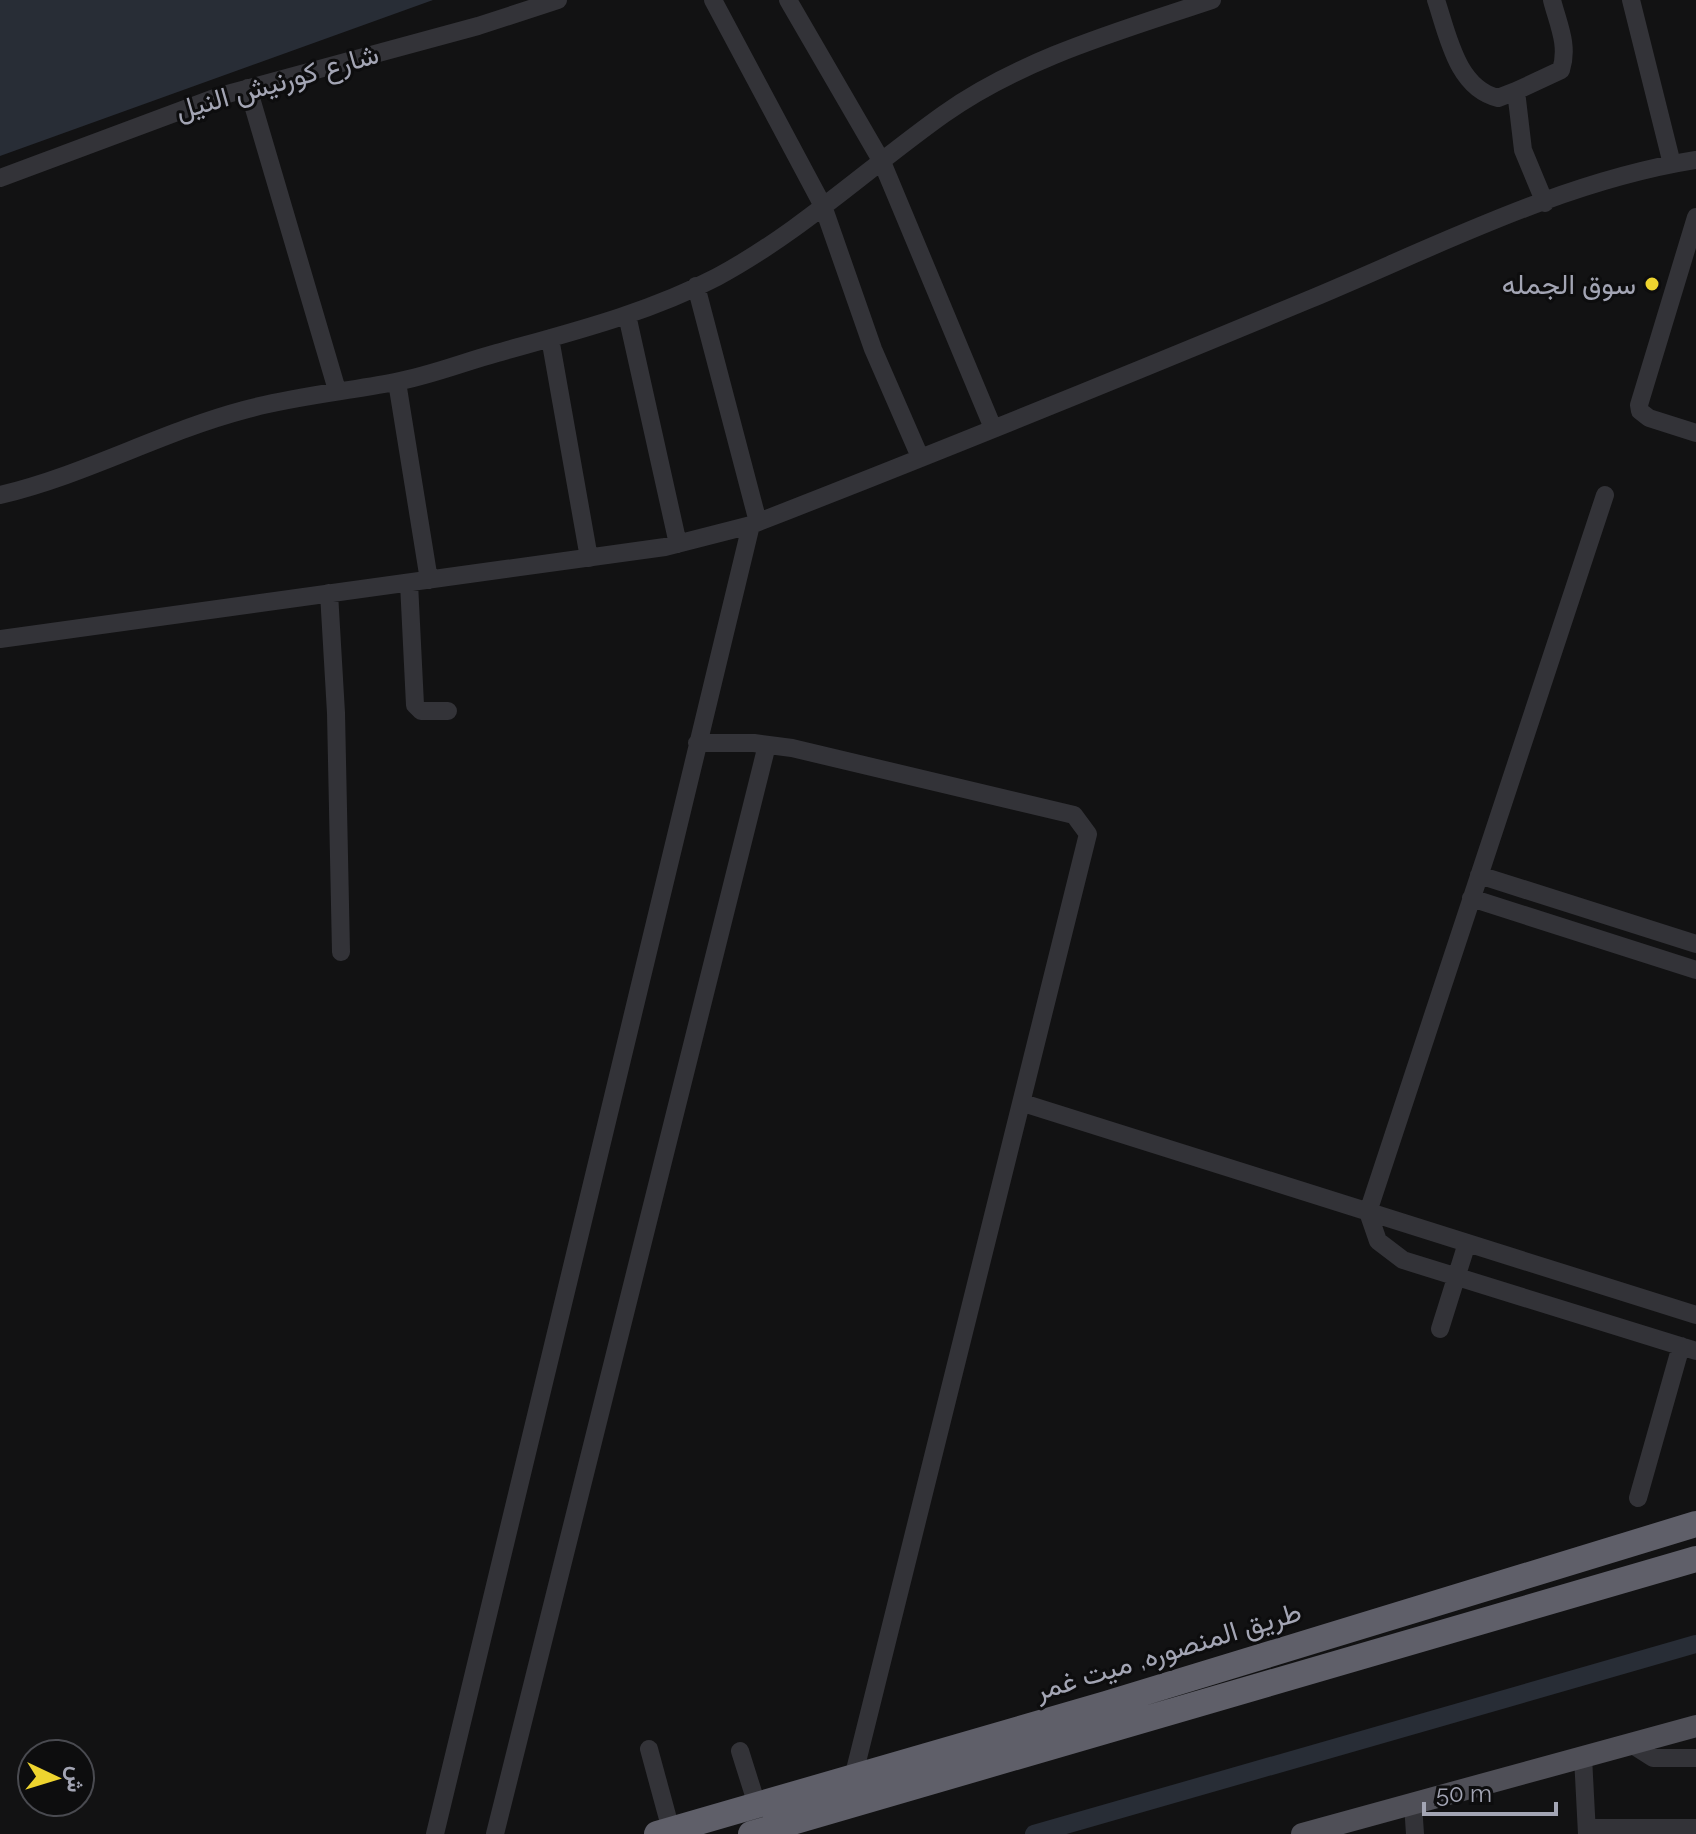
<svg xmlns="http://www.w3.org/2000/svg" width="1696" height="1834" viewBox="0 0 1696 1834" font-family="Raleway,Vazirmatn,sans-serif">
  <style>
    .water { fill: #282d36 }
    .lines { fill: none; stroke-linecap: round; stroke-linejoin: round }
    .canal { stroke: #282d36; stroke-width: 18 }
    .minor { stroke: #333338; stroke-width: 18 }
    .major { stroke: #4f4f57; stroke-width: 22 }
    .highway { stroke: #5f5f69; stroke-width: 26 }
    .poi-dot { fill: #eed42f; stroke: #0d0d0e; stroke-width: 3 }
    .labels { text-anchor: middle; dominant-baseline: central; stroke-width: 6; stroke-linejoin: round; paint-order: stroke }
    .street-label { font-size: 28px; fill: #a3a5b4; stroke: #0d0d0e }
    .poi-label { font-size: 28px; fill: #a3a5b4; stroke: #0d0d0e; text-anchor: end }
  </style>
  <rect width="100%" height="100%" fill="#121213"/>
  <path class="water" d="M0,0H433L0,156Z"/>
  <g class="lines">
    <path class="canal" d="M1034,1834L1696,1644"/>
    <path class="minor" d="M713,0L823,206L873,349L920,457
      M788,0L882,162L993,428
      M1436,0C1448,36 1457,88 1498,98L1516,91
      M1631,0L1672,164
      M248,88L337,390
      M0,178L220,96L478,26L558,0
      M1545,203L1523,150L1516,91L1561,70C1569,45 1558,24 1552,0
      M1696,217L1639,405L1640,411L1649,418L1696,433
      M696,286L758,522
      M627,315L678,544
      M550,338L589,558
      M397,382L429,580
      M0,495C85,475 161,432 244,410C294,396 344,392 395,382C429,376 464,362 497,353C572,332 648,313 717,277C799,233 868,168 944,114C1023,58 1120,31 1212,0
      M1605,495L1368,1212L1378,1241L1403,1260L1696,1351
      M409,583L415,705L421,711H448
      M329,593L336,713L341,952
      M0,639L665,547L751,525C938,452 1123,377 1308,300C1433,248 1562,181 1696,160
      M697,743H754L792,748L1074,815L1088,834L853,1778
      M1479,875L1696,944
      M1471,898L1696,970
      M1023,1103L1696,1315
      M1440,1329L1467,1243
      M1638,1498L1681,1346
      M1631,1744L1653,1758H1696
      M649,1749L671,1830
      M740,1751L757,1805
      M1583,1757L1587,1834
      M1413,1804L1415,1834
      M1587,1828H1696
      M435,1834L751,525
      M495,1834L767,745"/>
    <path class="major" d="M1302,1834L1696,1726"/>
    <path class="highway" d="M657,1834L1106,1704L1696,1524
      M751,1834L1696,1559"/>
  </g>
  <circle class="poi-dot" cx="1652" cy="284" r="8"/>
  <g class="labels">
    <g class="street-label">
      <text transform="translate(277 82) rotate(-16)">شارع كورنيش النيل</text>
      <text transform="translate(1168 1651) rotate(-17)">طريق المنصوره, ميت غمر</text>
    </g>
    <g class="poi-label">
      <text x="1636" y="284">سوق الجمله</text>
    </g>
  </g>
  <g transform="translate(56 1778) rotate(94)"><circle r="38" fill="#0d0d0e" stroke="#494a50" stroke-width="2"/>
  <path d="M0-6L14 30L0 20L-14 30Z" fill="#eed42f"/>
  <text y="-12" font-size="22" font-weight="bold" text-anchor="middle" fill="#a3a5b4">ش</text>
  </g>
  <path d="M1424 1802v12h132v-12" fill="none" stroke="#a3a5b4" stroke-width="4"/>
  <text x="1436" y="1802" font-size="24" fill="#a3a5b4" stroke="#0d0d0e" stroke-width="6" paint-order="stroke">50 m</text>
</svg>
